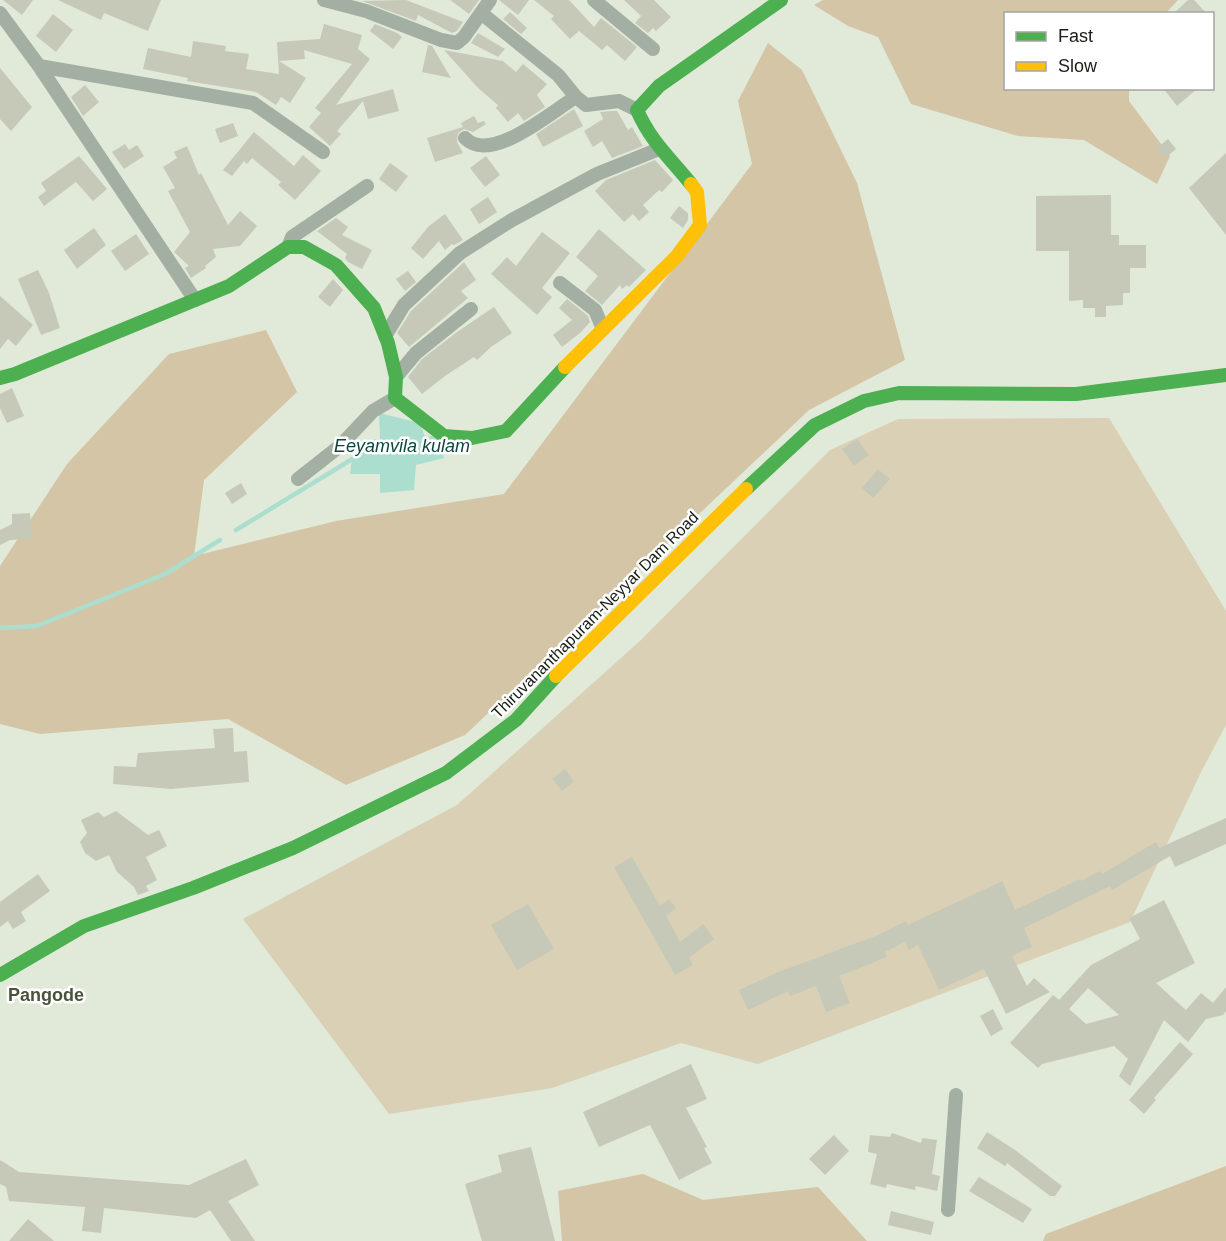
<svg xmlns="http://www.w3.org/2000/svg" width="1226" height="1241" viewBox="0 0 1226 1241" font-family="Helvetica,sans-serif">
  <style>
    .green { fill: #d9d0b5 }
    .forest { fill: #d3c5a5 }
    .water { fill: #acdecf }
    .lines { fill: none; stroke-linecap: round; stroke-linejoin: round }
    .stream { stroke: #acdecf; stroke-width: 4.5 }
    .building { fill: #c6c9b7; fill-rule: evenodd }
    .street { stroke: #a3afa3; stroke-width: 14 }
    .fast { stroke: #4caf50; stroke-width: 14 }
    .slow { stroke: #ffc107; stroke-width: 14 }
    .labels { text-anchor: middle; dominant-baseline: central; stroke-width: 5; stroke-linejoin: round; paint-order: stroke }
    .street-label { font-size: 16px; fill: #191e14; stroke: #fff }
    .water-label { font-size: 18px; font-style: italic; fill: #0a473e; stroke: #fff }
    .neighbourhood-label { font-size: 18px; font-weight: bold; fill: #48533a; stroke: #fff }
  </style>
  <rect width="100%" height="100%" fill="#e1e9d9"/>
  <path class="green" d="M1109,418L1226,611V725L1202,770L1130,922L758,1064L681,1043L552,1088L389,1114L243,919L457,805L641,640L830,450L898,419Z"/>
  <path class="forest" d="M823,0H1178L1166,13L1006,14V88L1129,89V101L1170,156L1157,184L1084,140L1018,136L911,104L878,37L848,26L814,5Z
    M768,43L802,70L857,183L905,360L809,410L465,735L346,785L228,719L40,734L0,724V566L67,464L169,354L266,330L297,392L204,480L194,556L336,521L504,494L752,164L738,101Z
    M1226,1166V1241H1043L1046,1234Z
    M643,1174L703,1200L818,1187L867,1241H562L558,1191Z"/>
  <path class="water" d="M379,413L420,423L425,437L438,435L444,458L416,465L414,490L380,493V474H350L354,441L380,439Z"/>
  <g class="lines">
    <path class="stream" d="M236,530L354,458
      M0,628L37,626L165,574L220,540"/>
  </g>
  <path class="building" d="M3,0H33L22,15Z
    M58,0H161L148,31L104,13L101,20Z
    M406,0L463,22L457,31L452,33L418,15L416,21L362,1Z
    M450,0H479L469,14Z
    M499,0H529L518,15Z
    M534,0H569L594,27L601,18L637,47L625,61L607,45L602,50L579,31L570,39L551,19L554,16Z
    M624,0H654L671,17L656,31L653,28L648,33L635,23L641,16Z
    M1188,0H1194L1207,14H1173Z
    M510,12L527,28L521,34L503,19Z
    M53,14L73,30L56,52L36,36Z
    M324,24L362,35L358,49L370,59L336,105L393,89L399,111L368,119L363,101L337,131L341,134L330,146L309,127L321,113L315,108L352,64L304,50L305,59L279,61L306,78L290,103L281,97L276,105L256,92L187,81L188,78L143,69L148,48L191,57L193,41L226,46L225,51L249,54L246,69L279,74L277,42L320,39Z
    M375,24L397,33L402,37L393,49L370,31Z
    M478,33L505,49L498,57L471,43Z
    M428,45L432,46L451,78L422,72Z
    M444,50L503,61L516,72L523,64L547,84L537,95L545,107L524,121L518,113L508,122L496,108L498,105L479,89Z
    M0,68L32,107L11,131L0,119Z
    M85,85L99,102L83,116L71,97Z
    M1163,88H1198L1177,106Z
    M574,109L583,126L543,147L536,134Z
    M613,111H617L628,130L632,127L643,146L612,158L602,141L593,147L584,131L603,119L600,112Z
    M474,116L478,123L484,121L486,124L473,132L464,129L458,133L457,142L463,153L435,162L427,138L463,127L461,123Z
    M233,123L238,136L220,143L215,129Z
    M254,132L294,166L303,155L321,171L295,200L278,185L281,182L252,158L247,164L244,161L232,176L223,170Z
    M1168,139L1176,149L1165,158L1157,148Z
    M125,144L129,150L137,145L144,156L124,169L112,152Z
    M187,146L199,175L201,173L228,225L240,211L257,226L240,246L213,249L216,257L205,266L206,268L191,278L185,268L189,266L174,252L190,232L168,191L175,188L163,167L177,158L174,152Z
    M1226,153V235L1189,188Z
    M79,156L107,189L93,201L76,182L44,206L38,197L46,191L41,183Z
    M486,156L500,175L485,187L470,168Z
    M655,160L673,180L662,192L659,190L643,205L649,212L639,221L633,214L624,222L595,191L606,180Z
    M390,163L408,176L396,192L379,179Z
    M1111,195V235H1119V245H1146V268H1130V293H1123V305L1106,306V317H1095V308H1083V300L1069,301V251H1036V196Z
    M488,197L497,212L479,224L470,209Z
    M679,206L688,213V220L683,228L670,218Z
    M445,214L463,240L454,245L452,244L445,250L439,241L423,259L411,248L429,226Z
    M336,218L348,227L342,235L372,250L362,269L348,262L345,258L347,254L317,231Z
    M94,228L106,245L77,269L64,250Z
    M599,229L646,270L629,287L627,285L622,289L620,285L602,305L585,291L598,276L576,257Z
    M542,232L570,253L542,288L552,297L537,315L491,274L507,257L516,266Z
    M136,234L149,254L125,271L111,251Z
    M464,262L476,280L461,291L468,298L409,347L397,333L411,311Z
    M38,270L49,293L60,328L41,335L18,279Z
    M408,271L416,282L405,291L396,279Z
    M333,279L343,290L330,307L318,297Z
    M0,296L33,325L16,346L8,339L0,349Z
    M567,299L588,316L590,322L580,333L562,347L553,335L572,320L559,308Z
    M494,307L512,333L491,347L477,360L474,357L445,376L422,394L408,377L422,359L457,332Z
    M12,388L24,416L7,423L0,408V394Z
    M857,439L869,455L854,466L842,449Z
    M878,469L890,479L873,498L862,488Z
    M241,483L247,494L232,504L225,493Z
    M30,513L32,539L10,540L0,545V530L12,524V514Z
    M233,728L234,752L247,751L249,782L171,789L113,784L114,766L136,767L138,753L215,748L213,729Z
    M565,769L574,781L562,791L552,779Z
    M116,811L148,835L159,830L167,846L146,857L157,880L146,886L149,891L138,895L134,887L117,872L109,855L96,861L85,853L80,842L87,833L81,820L98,812L104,817Z
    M1226,818V844L1175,867L1170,856L1112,890L1110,886L1024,928L1032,947L1012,956L1027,986L1034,978L1050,992L1006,1014L984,969L939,990L918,945L909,950L905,942L885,952L887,957L839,976L850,1003L826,1012L816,986L790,996L788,991L748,1010L739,990L776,973L878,935L906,921L908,925L1002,881L1015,910L1080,879L1081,881L1100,871L1102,874L1156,842L1159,848Z
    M632,857L660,906L669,899L676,908L666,916L680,942L703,924L714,939L689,958L693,965L675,975L614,867Z
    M38,874L50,891L21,912L26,921L13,929L8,921L0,927V902Z
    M1164,900L1195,963L1156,983L1186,1010L1201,993L1213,1003L1226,987V1011L1223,1015L1206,1019L1188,1042L1164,1020L1130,1086L1119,1076L1128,1059L1114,1046L1042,1064L1038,1068L1010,1043L1053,995L1059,1000L1091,965L1140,939L1129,918ZM1088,988L1119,1015L1086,1024L1069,1009Z
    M528,904L554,949L517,970L491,925Z
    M993,1009L1003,1029L991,1036L980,1016Z
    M1180,1042L1193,1054L1154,1098L1156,1100L1144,1114L1129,1100Z
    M691,1064L707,1099L686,1108L707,1147L704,1148L712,1163L679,1180L650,1125L599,1147L583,1112Z
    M987,1132L1015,1150L1062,1186L1055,1196H1050L1007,1163L1005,1166L977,1148Z
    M892,1133L921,1143L922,1138L937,1140L932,1174L940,1176L937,1191L916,1186L915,1190L887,1184L886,1188L870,1184L877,1154L868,1152L870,1135L890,1137Z
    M834,1135L849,1151L825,1175L809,1159Z
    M531,1147L555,1241H482L465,1184L502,1172L498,1155Z
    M246,1159L259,1185L228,1201L255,1241H231L210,1210L196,1218L104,1208L101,1233L82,1231L85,1207L9,1201L6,1187L0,1184V1160L19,1172L189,1185Z
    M979,1177L1032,1209L1023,1223L969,1191Z
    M891,1211L934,1222L931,1235L888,1225Z
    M28,1219L54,1241H9Z"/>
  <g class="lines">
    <path class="street" d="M324,0L366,11L441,40L457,43L464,37L490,0
      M594,0L653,49
      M0,13L39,66L195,300
      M481,13L558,75L576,97L586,105L619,101L637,110
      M39,66L253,103L323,152
      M465,138C491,165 552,111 576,97
      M288,247L292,237L367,186
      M560,283L595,310L603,329
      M385,336L404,305L460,253L512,220L597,174L659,149
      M396,377L416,353L471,309
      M298,479L340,446L373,411L395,398
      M948,1210L956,1095"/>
    <path class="fast" d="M691,184C670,158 651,142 637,110L659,86L781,0
      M0,378L15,374L229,286L288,247H304L336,265L374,308L388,343L396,377L395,398L444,436L472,438L506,431L565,367
      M746,489L815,425L864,401L899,393L1076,394L1226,375
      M0,975L84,926L193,888L293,848L446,773L516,720L556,676"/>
    <path class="slow" d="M565,367L677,256L700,225L697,192L691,184
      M556,676L746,489"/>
  </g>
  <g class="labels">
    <g class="street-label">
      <text transform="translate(595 615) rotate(-45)">Thiruvananthapuram-Neyyar Dam Road</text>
    </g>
    <g class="water-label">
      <text x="402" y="446">Eeyamvila kulam</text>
    </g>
    <g class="neighbourhood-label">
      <text x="46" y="995">Pangode</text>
    </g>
  </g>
  <rect x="1004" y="12" width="210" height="78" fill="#ffffff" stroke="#a3a5a1" stroke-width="1.5"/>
  <rect x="1016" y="32" width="30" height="9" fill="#4caf50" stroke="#a3a5a1" stroke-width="1.5"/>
  <text x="1058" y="42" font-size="18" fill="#191e14">Fast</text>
  <rect x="1016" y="62" width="30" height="9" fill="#ffc107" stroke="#a3a5a1" stroke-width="1.5"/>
  <text x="1058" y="72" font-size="18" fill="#191e14">Slow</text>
</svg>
